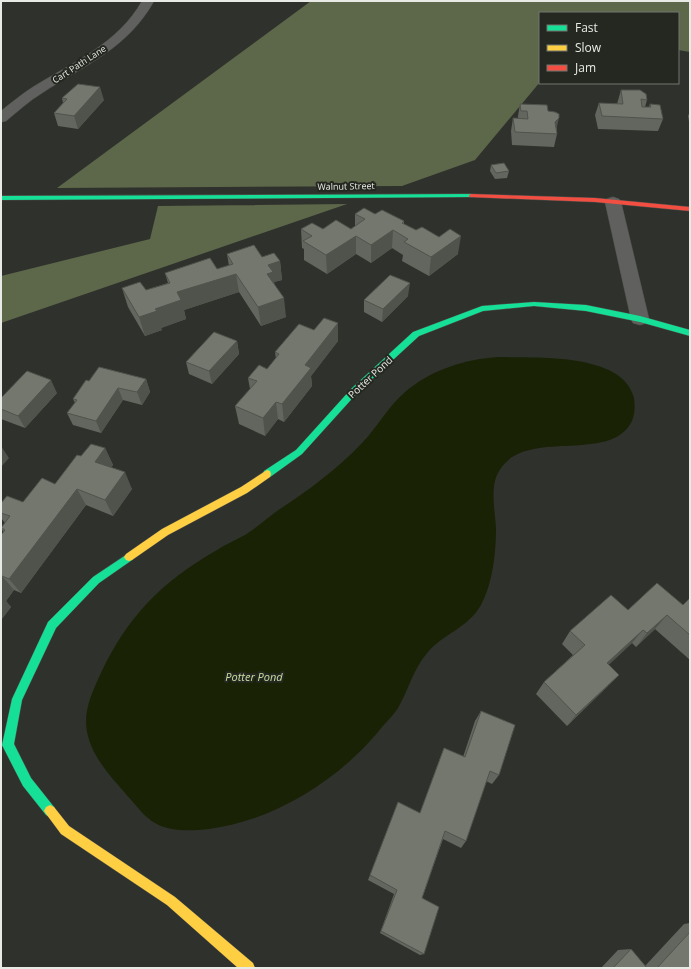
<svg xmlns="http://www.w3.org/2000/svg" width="691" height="969" viewBox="0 0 691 969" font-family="'Open Sans',sans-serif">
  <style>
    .forest { fill: #5d6749 }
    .water { fill: #192205 }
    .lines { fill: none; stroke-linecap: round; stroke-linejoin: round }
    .street-casing { stroke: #4d4f4b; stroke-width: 1 }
    .fast-casing { stroke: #4d4f4b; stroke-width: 1 }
    .slow-casing { stroke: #4d4f4b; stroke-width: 1 }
    .jam-casing { stroke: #4d4f4b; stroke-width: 1 }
    .street { fill: #60615f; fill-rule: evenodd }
    .fast { fill: #16e098; fill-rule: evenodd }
    .slow { fill: #ffcf43; fill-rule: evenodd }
    .jam { fill: #f24e42; fill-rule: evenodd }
    .wall { fill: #63665e }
    .shaded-wall { fill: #50534c }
    .building { fill: #73776d; stroke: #50534c }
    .labels { text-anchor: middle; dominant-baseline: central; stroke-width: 4; stroke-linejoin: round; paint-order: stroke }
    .far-street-label { font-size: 9px; fill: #e8eae5; stroke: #252821 }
    .street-label { font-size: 10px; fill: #e8eae5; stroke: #252821 }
    .water-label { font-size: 11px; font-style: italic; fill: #c9dea1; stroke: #252821 }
  </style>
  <rect width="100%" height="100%" fill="#2f312c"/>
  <path class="forest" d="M311,1H690V52L678,50V13H540V82L475,160L402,186L57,188Z
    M347,204L1,323V276L150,239L158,206Z"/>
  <path class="water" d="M499,357C535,358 623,352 634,398C635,406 635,414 632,421C610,466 522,425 498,473C490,488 495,511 496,528C496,552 493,583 481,605C468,628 443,634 428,652C413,669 409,689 398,708C393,716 384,724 378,732C337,781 273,821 209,829C192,831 170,832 155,823C146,818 139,809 132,801C116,782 94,761 88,736C82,714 91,695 100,675C127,617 161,582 217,550C226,544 236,540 245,535C256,528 266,519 277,511C292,501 307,491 322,479C336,468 351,455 363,442C378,426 388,407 404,393C430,370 465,359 499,357Z"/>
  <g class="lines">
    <defs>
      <path id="street" d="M142,1H154C128,48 85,65 42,93C29,101 18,111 6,121L1,122V111C11,103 22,94 33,87C73,62 118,44 142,1Z
        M613,197L619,199L621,202L649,319L647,323L640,325L633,323L631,319L605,202L607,199Z"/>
      <path id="fast" d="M471,194L473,195V197L1,200V196Z
        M534,302L586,305L640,316L690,330V336L640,322L586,311L534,306L483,311L419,336L358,392L302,454L270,477H264L263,474L264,471L296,450L352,388L413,332L482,306Z
        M129,553L132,554L134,557L132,560L99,583L56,628L22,700L14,744L31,778L54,807L56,811L54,815L50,817L46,815L23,786L2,745L12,699L48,622L93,577Z"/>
      <path id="slow" d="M267,470L270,471L271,474L270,477L247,493L168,535L132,560L129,561L126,560L124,557L126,554L162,529L241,487Z
        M50,805L54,807L69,826L175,897L253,963L255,968H238L167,905L61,834L44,811L46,807Z"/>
      <path id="jam" d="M471,194L595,198L690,207V211L595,202L469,197V195Z"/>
    </defs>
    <use href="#street" class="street-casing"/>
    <use href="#fast" class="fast-casing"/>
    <use href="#slow" class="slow-casing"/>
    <use href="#jam" class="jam-casing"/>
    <use href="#street" class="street"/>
    <use href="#fast" class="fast"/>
    <use href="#slow" class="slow"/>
    <use href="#jam" class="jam"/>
  </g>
  <path class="wall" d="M621,90L647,100L645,107H649L650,104L663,119L658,131L598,129L595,115L599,103L617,104Z
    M62,98L104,100L78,129L58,126L54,113L63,103Z
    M520,104L548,111L557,129V134L554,147L512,145L511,131L513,118H518V116Z
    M690,111V127L688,116Z
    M491,165L509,171L507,178L495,179L490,171Z
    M355,214H375L404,221V224L458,254L429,276L402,261L403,255L392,248L371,263L356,254L327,274L304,260V249L302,248L301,229H351L355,226Z
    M227,254L262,257L280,261L282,280L274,282L286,317L261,326L239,292L184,310L186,319L161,328L162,330L145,336L128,307L122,288L146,290L168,283L165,273L217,269L229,266Z
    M408,296L382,322L364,312V300Z
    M338,323V341L311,376L312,386L284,422L278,419L265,436L239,424L235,406L250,389L248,378L267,369L276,359L275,352L314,330Z
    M237,341L239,354L212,384L189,374L186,362Z
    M146,379L150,392L142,405L123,400L101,433L73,425L67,413L75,403L73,399L89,381Z
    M57,393L25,428L1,419V398Z
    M105,448L113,465L111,467L132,489L113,516L86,505L21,593L14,590L6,601L11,607L1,620V535L4,532L1,529L5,523L1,518V503L23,502L55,484L81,456Z
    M690,598V660L655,629L636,647L632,643L608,665V686L567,726L536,694L544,682L573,655L562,644L570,631L628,610L683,605Z
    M481,711L499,775L492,784L486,781L466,841L461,848L443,839L422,898L424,954L420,955L380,933L394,894L368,880L370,875L420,813L444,748L463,757L475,721Z
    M690,923V968H601L618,950L631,949L645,966L684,924Z"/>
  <path class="shaded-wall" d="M100,87L104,100L78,129L74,116Z
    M559,118L556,131L552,134L555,122Z
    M393,230L392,248L371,263V245Z
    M356,236V254L327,274L326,255Z
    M461,236L458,254L429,276L431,257Z
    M280,261L282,280L274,282L275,290L267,274L268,265Z
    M236,274L239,292L184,310L186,319L161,328L162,330L145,336L139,317L155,309L177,292Z
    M410,283L408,296L382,322L383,309Z
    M284,298L286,317L261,326L258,307Z
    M338,323V341L311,376L312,386L284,422L282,404L305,365Z
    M237,341L239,354L212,384L209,371Z
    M146,379L150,392L142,405L137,392Z
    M51,380L57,393L25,428L18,416Z
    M118,388L123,400L101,433L96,421Z
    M276,402L278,419L265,436L263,418Z
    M1,446L9,458L1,467Z
    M105,448L113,465L103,478L95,462Z
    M125,472L132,489L113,516L105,500Z
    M77,489L86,505L21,593L9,579Z
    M2,576L14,590L6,601L11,607L1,620V577Z
    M667,615L655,629L636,647L647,633Z
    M643,630L632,643L597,676L607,663Z
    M619,675L608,686L567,726L576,715Z"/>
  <path class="building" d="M78,84L100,87L74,116L54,113L67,99L62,98Z
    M621,90H640L646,94L647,100L641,99L642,107H651L650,104L660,105L663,119L602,116L599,103L623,104Z
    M520,104L547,105L548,111L555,112L559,114V118L555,122L557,134L515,132L513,118L528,119L527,111H521Z
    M504,163L509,171L496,173L491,165Z
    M364,208L375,214L382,210L404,221L402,223L416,230L422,227L439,237L450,229L461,236L431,257L404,242L408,239L393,230L371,245L356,236L326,255L303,241L312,236L301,229L312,223L323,229L336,220L351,229L365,219L355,214Z
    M254,245L262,257L274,253L280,261L268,265L273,272L267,274L284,298L258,307L236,274L177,292L181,300L155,309L157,311L139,317L122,288L140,282L146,290L170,283L165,273L210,258L217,269L233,264L227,254Z
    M390,275L410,283L383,309L364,300Z
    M324,318L338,323L305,365L311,368L282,404L276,402L263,418L235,406L257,381L248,378L259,365L267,369L279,354L275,352L299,324L314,330Z
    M214,332L237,341L209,371L186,362Z
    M99,367L146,379L137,392L118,388L96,421L67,413L77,400L73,399L86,380L89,381Z
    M27,371L51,380L18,416L1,409V398Z
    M91,444L105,448L95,462L125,472L105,500L77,489L9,579L2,576L1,577V535L5,530L1,528L10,516L1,513V503L7,496L23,502L42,478L55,484L77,455L81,456Z
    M657,583L683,605L690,598V635L667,615L647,633L643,630L607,663L619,675L576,715L544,682L585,645L570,631L611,595L628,610Z
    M481,711L515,725L499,775L490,771L466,841L445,831L422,898L439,907L424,954L381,931L397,890L370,875L398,802L420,813L444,748L465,757Z
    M690,932V968H657Z
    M631,949L647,968H613Z"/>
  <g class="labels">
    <g class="far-street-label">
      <text transform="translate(79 64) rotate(-33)">Cart Path Lane</text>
      <text transform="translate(346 186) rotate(-1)">Walnut Street</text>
    </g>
    <g class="street-label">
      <text transform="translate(370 377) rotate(-43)">Potter Pond</text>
    </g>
    <g class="water-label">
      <text x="254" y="676">Potter Pond</text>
    </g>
  </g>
  <rect width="691" height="969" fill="none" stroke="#e8eae5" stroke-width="4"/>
  <rect x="539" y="12" width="140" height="72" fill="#252821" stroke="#73766f"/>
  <rect x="547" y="25" width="20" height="6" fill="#16e098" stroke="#73766f"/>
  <text x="575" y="32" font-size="12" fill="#e8eae5">Fast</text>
  <rect x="547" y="45" width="20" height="6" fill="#ffcf43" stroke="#73766f"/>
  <text x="575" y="52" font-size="12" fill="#e8eae5">Slow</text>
  <rect x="547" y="65" width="20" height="6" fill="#f24e42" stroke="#73766f"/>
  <text x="575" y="72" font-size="12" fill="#e8eae5">Jam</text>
</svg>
